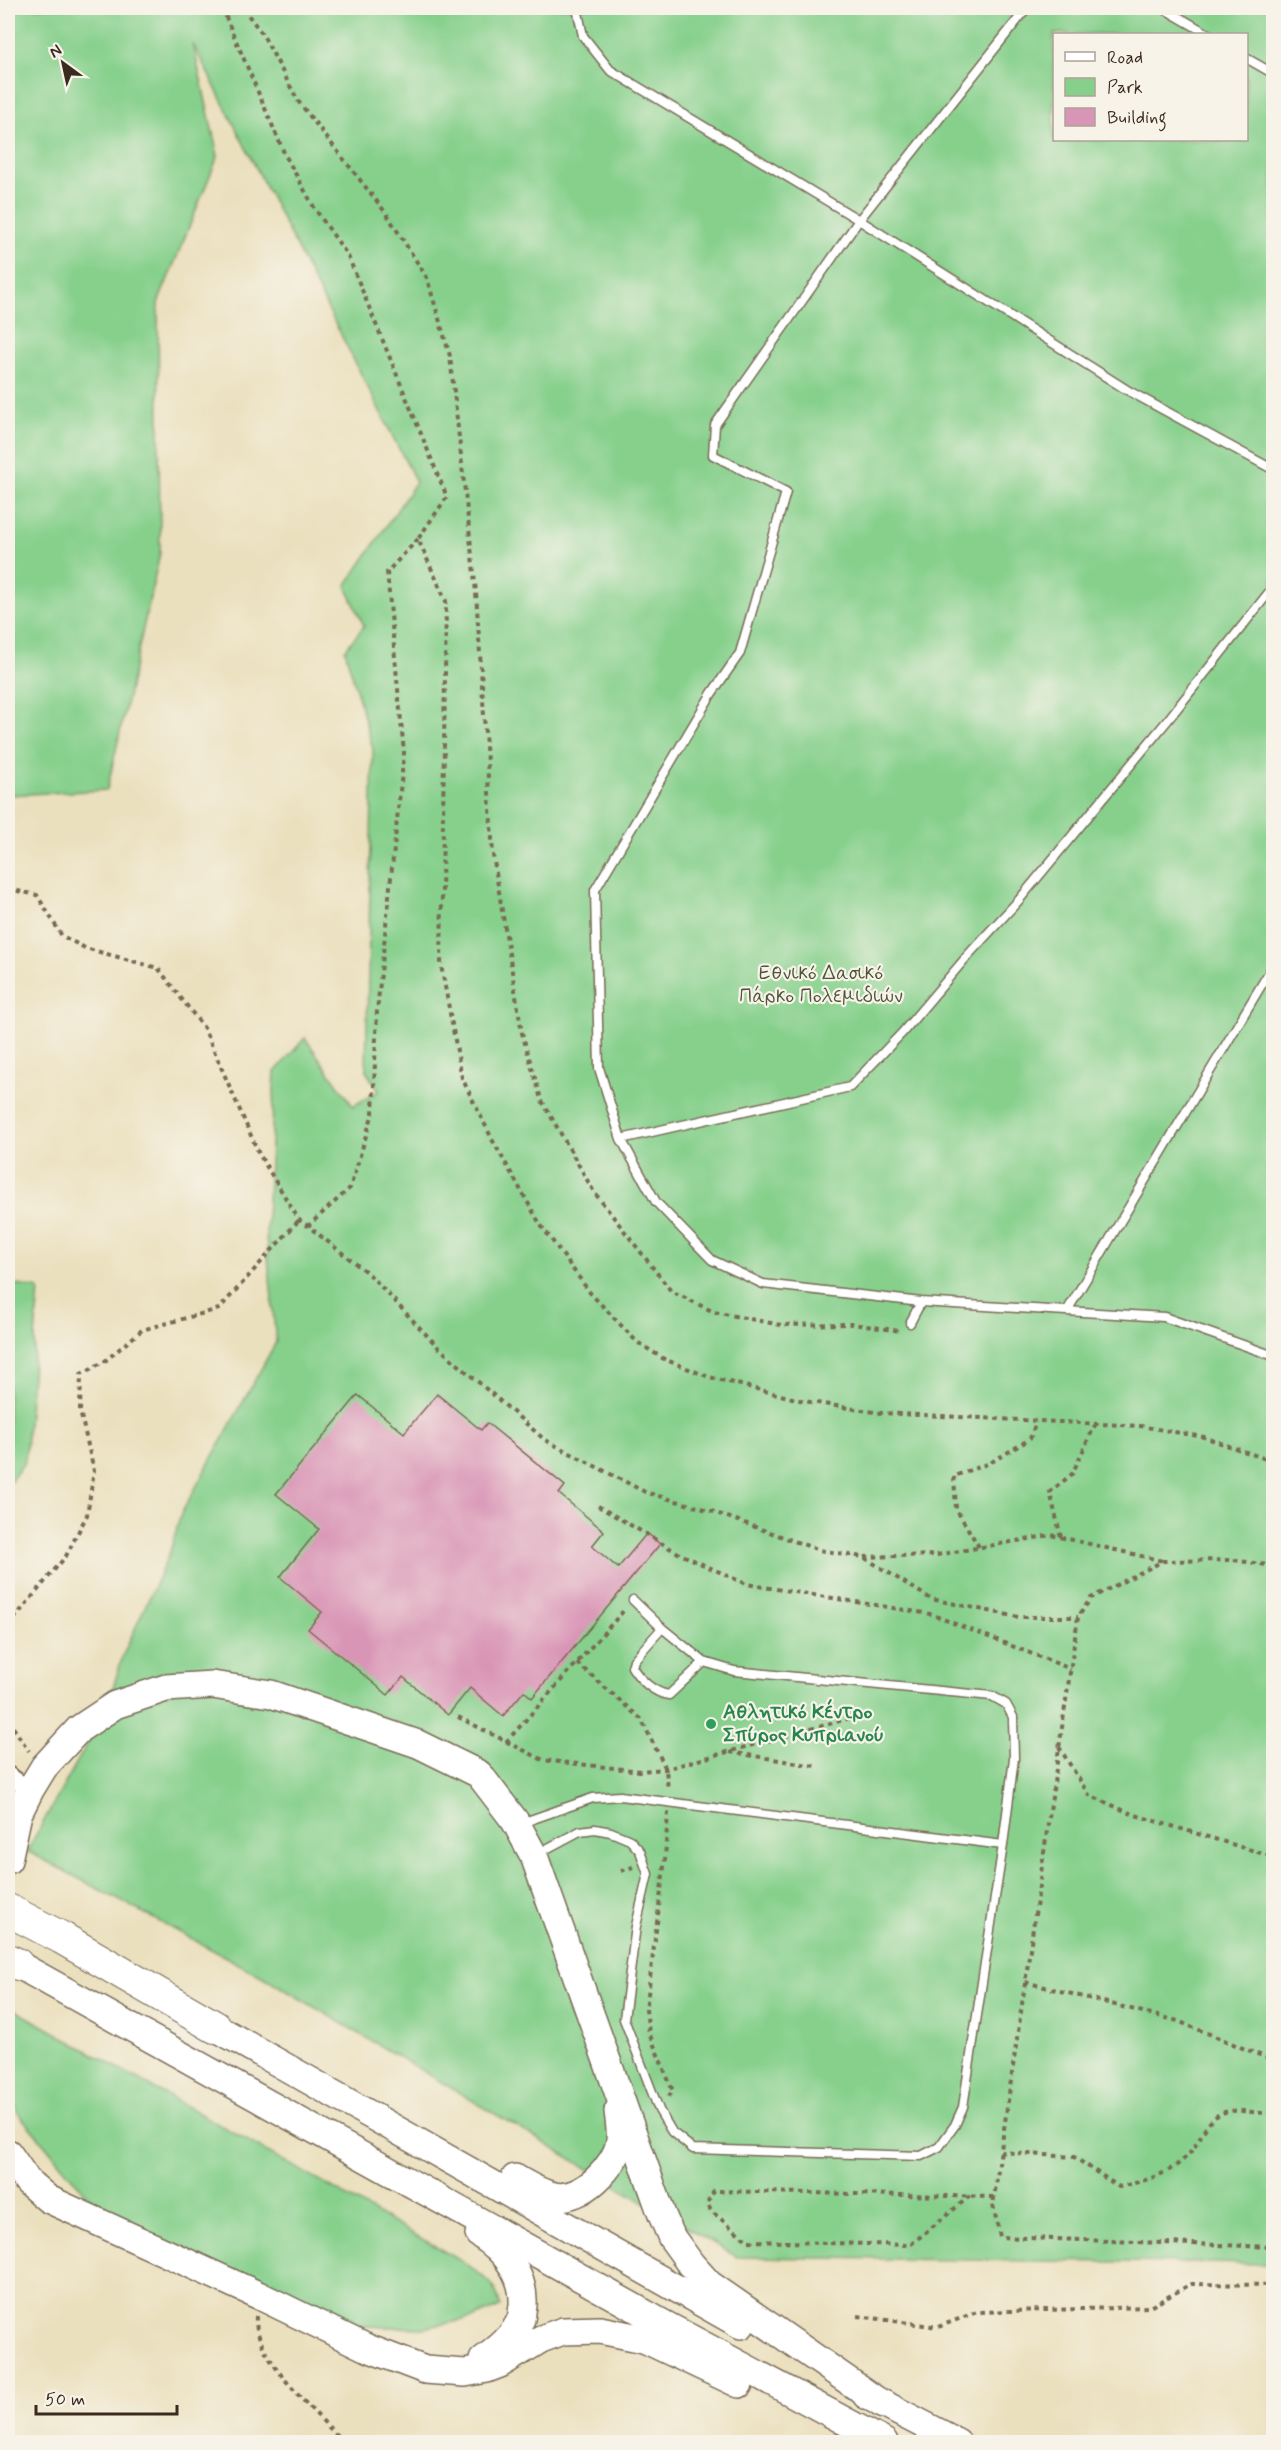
<svg xmlns="http://www.w3.org/2000/svg" width="1281" height="2450" viewBox="0 0 1281 2450" font-family="Mynerve,sans-serif">
  <style>
    .green { fill: #86d08c; stroke: #607d55; stroke-width: 1.5; fill-rule: evenodd }
    .building { fill: #d995b6 }
    .lines { fill: none; stroke-linecap: round; stroke-linejoin: round }
    .lane-casing { stroke: #796a56; stroke-width: 11 }
    .street-casing { stroke: #796a56; stroke-width: 20 }
    .primary-casing { stroke: #796a56; stroke-width: 30 }
    .highway-casing { stroke: #796a56; stroke-width: 34 }
    .path { stroke: #796a56; stroke-width: 4; stroke-dasharray: 4.5 4.5; stroke-linecap: butt }
    .lane { stroke: #fff; stroke-width: 8 }
    .street { stroke: #fff; stroke-width: 16 }
    .primary { stroke: #fff; stroke-width: 27 }
    .highway { stroke: #fff; stroke-width: 32 }
    .leisure-dot { fill: #2e9e5b; stroke: #f7f3e8; stroke-width: 2 }
    .labels { text-anchor: middle; dominant-baseline: central; stroke-width: 4.5; stroke-linejoin: round; paint-order: stroke }
    .park-label { font-size: 20px; fill: #4e543a; stroke: #f7f3e8 }
    .leisure-label { font-size: 20px; font-weight: bold; fill: #27864d; stroke: #f7f3e8; text-anchor: start }
  </style>
  <rect width="100%" height="100%" fill="#f7f3e8"/>
  <filter id="ink" filterUnits="userSpaceOnUse"><feTurbulence type="fractalNoise" baseFrequency=".0167" numOctaves="2"/><feDisplacementMap in="SourceGraphic" scale="12" xChannelSelector="R" yChannelSelector="G"/><feConvolveMatrix kernelMatrix="1 2 1 2 8 2 1 2 1" color-interpolation-filters="sRGB"/></filter>
  <filter id="wash" filterUnits="userSpaceOnUse"><feTurbulence type="fractalNoise" baseFrequency=".008" numOctaves="4" result="noise"/><feDisplacementMap in="SourceGraphic" scale="24" xChannelSelector="R" yChannelSelector="G"/><feGaussianBlur stdDeviation="1.35" result="paint"/><feColorMatrix in="noise" values="0 0 0 0 0 0 0 0 0 0 0 0 0 0 0 0 0 1.4 0 .05"/><feComposite in="paint" operator="in"/></filter>
  <g filter="url(#wash)">
    <rect width="100%" height="100%" fill="#ebe0be"/>
    <path class="green" d="M8,8H1273V2264L737,2257L267,1979L27,1851L91,1737L112,1691L123,1655L170,1552L181,1514L276,1342L266,1236L275,1072L305,1038L353,1106L379,1091L366,1071L373,749L345,650L364,626L346,586L416,482L193,44L218,156L158,303L160,553L107,790L8,795ZM1054,34H1246V140H1054Z
      M8,1283L39,1289L25,1461L8,1485Z
      M8,2006L467,2264C483,2277 498,2285 500,2307L474,2318L423,2328L334,2325L121,2221L87,2195L18,2113L8,2092Z"/>
    <g id="blocks">
      <path class="building" d="M437,1394L481,1430L487,1423L565,1486L559,1494L604,1531L592,1546L618,1568L647,1533L660,1544L532,1698L524,1691L503,1716L470,1688L448,1715L403,1677L388,1695L308,1629L322,1612L280,1577L319,1529L276,1494L358,1395L404,1433Z"/>
    </g>
  </g>
  <g filter="url(#ink)">
    <use href="#blocks" fill-opacity="0" stroke="#796a56" stroke-width="1.5"/>
    <g class="lines">
      <defs>
        <path id="lane" d="M577,8L583,36L610,70L859,220L1127,390L1274,470
          M1163,8L1208,34
          M1246,58L1274,74
          M621,1139L599,1068L595,890L712,693L740,653L786,492L713,455L715,425L859,220L1027,8
          M921,1302L763,1284L712,1260L656,1202L621,1139L850,1087L902,1033L969,954L1019,900L1167,721L1274,586
          M1067,1311L1274,964
          M910,1323L921,1302L1164,1317L1274,1356
          M662,1628L634,1660L632,1667C640,1680 654,1693 669,1695L704,1662
          M519,1821L530,1820L593,1798L620,1796L1003,1845
          M537,1854L580,1831L595,1829L611,1832L630,1840L640,1851L648,1874L636,1926L624,2019L659,2110L672,2132L693,2149L921,2156L939,2147L955,2125L963,2107L1003,1845L1014,1758L1013,1717L1006,1704L992,1696L734,1671L704,1662L662,1628L633,1600"/>
        <path id="street" d="M8,1775L30,1790"/>
        <path id="primary" d="M8,1860L18,1814L30,1790L44,1767L79,1729L115,1705L166,1688L212,1685L271,1694L418,1744L479,1774L515,1821L534,1856L662,2215L672,2238L691,2264L709,2284L883,2405
          M17,1964L662,2323L884,2442
          M215,2027L741,2325
          M8,2153L28,2182L48,2199L258,2295L365,2347L425,2370L465,2373L487,2369L500,2364L541,2339L563,2331L600,2330L644,2339L739,2384
          M515,2178C527,2185 540,2193 554,2196C581,2202 617,2166 620,2140C621,2131 619,2120 618,2111
          M479,2234C505,2250 525,2275 523,2306C522,2310 522,2315 521,2319C513,2337 498,2349 483,2360
          M866,2395L957,2442"/>
        <path id="highway" d="M8,1910L62,1938L215,2027
          M8,1960L17,1964"/>
      </defs>
      <use href="#lane" class="lane-casing"/>
      <use href="#street" class="street-casing"/>
      <use href="#primary" class="primary-casing"/>
      <use href="#highway" class="highway-casing"/>
      <path class="path" d="M222,8L285,155L315,209L348,256L447,497L418,539L446,601L441,965L462,1078L493,1141L540,1224L591,1294L637,1342L664,1359L709,1377L804,1401L881,1413L1140,1426L1204,1437L1274,1462
        M243,8L263,35L298,101L386,213L427,278L450,356L476,592L493,855L522,1033L541,1099L594,1192L671,1291L714,1312L781,1325L852,1324L901,1331
        M418,539L387,572L404,753L377,1011L373,1113L350,1188L308,1226L370,1275L438,1347L545,1440L645,1492L711,1511L819,1550L863,1557L937,1555L1051,1535L1163,1561
        M8,889L37,895L62,936L85,948L158,968L204,1028L259,1154L299,1220L308,1226
        M598,1506L680,1554L746,1584L930,1614L1071,1669
        M1061,1537L1050,1492L1072,1474L1095,1425
        M979,1547L956,1509L954,1476L990,1463L1030,1439L1036,1422
        M865,1558L931,1599L1018,1617H1078
        M1274,1566L1233,1560L1163,1561L1091,1598L1078,1617L993,2205L1000,2237L1274,2247
        M8,1626L66,1556L87,1515L94,1471L80,1411L81,1374L105,1361L142,1330L219,1309L299,1220
        M577,1663L641,1719L666,1769L668,1790
        M458,1717L543,1760L640,1771L666,1769L854,1717
        M8,1720L29,1751
        M506,1742L626,1608
        M1059,1747L1089,1795L1132,1814L1274,1857
        M730,1752L815,1766
        M668,1812L665,1859L646,2010L649,2033L673,2091L668,2097
        M621,1871L633,1867
        M1025,1982L1178,2021L1274,2061
        M1000,2152L1074,2157L1119,2187C1147,2180 1174,2174 1193,2149C1200,2139 1206,2123 1218,2115C1235,2105 1256,2116 1274,2112
        M970,2196L910,2245L748,2241L711,2211L707,2203L714,2191L994,2197
        M256,2316C253,2358 316,2412 343,2442
        M858,2316L938,2327L977,2312L1150,2307L1191,2284L1274,2285"/>
      <use href="#lane" class="lane"/>
      <use href="#street" class="street"/>
      <use href="#primary" class="primary"/>
      <use href="#highway" class="highway"/>
    </g>
  </g>
  <circle class="leisure-dot" cx="711" cy="1724" r="6"/>
  <g class="labels">
    <g class="park-label">
      <text x="821" y="973">Εθνικό Δασικό<tspan x="821" dy="23">Πάρκο Πολεμιδιών</tspan></text>
    </g>
    <g class="leisure-label">
      <text x="723" y="1712">Αθλητικό Κέντρο<tspan x="723" dy="23">Σπύρος Κυπριανού</tspan></text>
    </g>
  </g>
  <rect width="1281" height="2450" fill="none" stroke="#f7f3e8" stroke-width="30"/>
  <rect x="1053" y="33" width="195" height="108" fill="#f7f3e8" stroke="#aca397" stroke-width="1.5"/>
  <rect x="1065" y="52" width="30" height="9" fill="#ffffff" stroke="#aca397" stroke-width="1.5"/>
  <text x="1107" y="63" font-size="18" fill="#3b2a1e">Road</text>
  <rect x="1065" y="78" width="30" height="18" fill="#86d08c" stroke="#aca397" stroke-width="1.5"/>
  <text x="1107" y="93" font-size="18" fill="#3b2a1e">Park</text>
  <rect x="1065" y="108" width="30" height="18" fill="#d995b6" stroke="#aca397" stroke-width="1.5"/>
  <text x="1107" y="123" font-size="18" fill="#3b2a1e">Building</text>
  <g transform="translate(63 63) rotate(327)" stroke="#f7f3e8" stroke-width="4.5" paint-order="stroke">
  <path d="M0-4.5L10 22L0 15L-10 22Z" fill="#3b2a1e"/>
  <text y="-9" font-size="16" font-weight="bold" text-anchor="middle" fill="#3b2a1e">N</text>
  </g>
  <path d="M36 2405v9h141v-9" fill="none" stroke="#3b2a1e" stroke-width="3"/>
  <text x="45" y="2405" font-size="18" fill="#3b2a1e" stroke="#f7f3e8" stroke-width="4.5" paint-order="stroke">50 m</text>
</svg>
